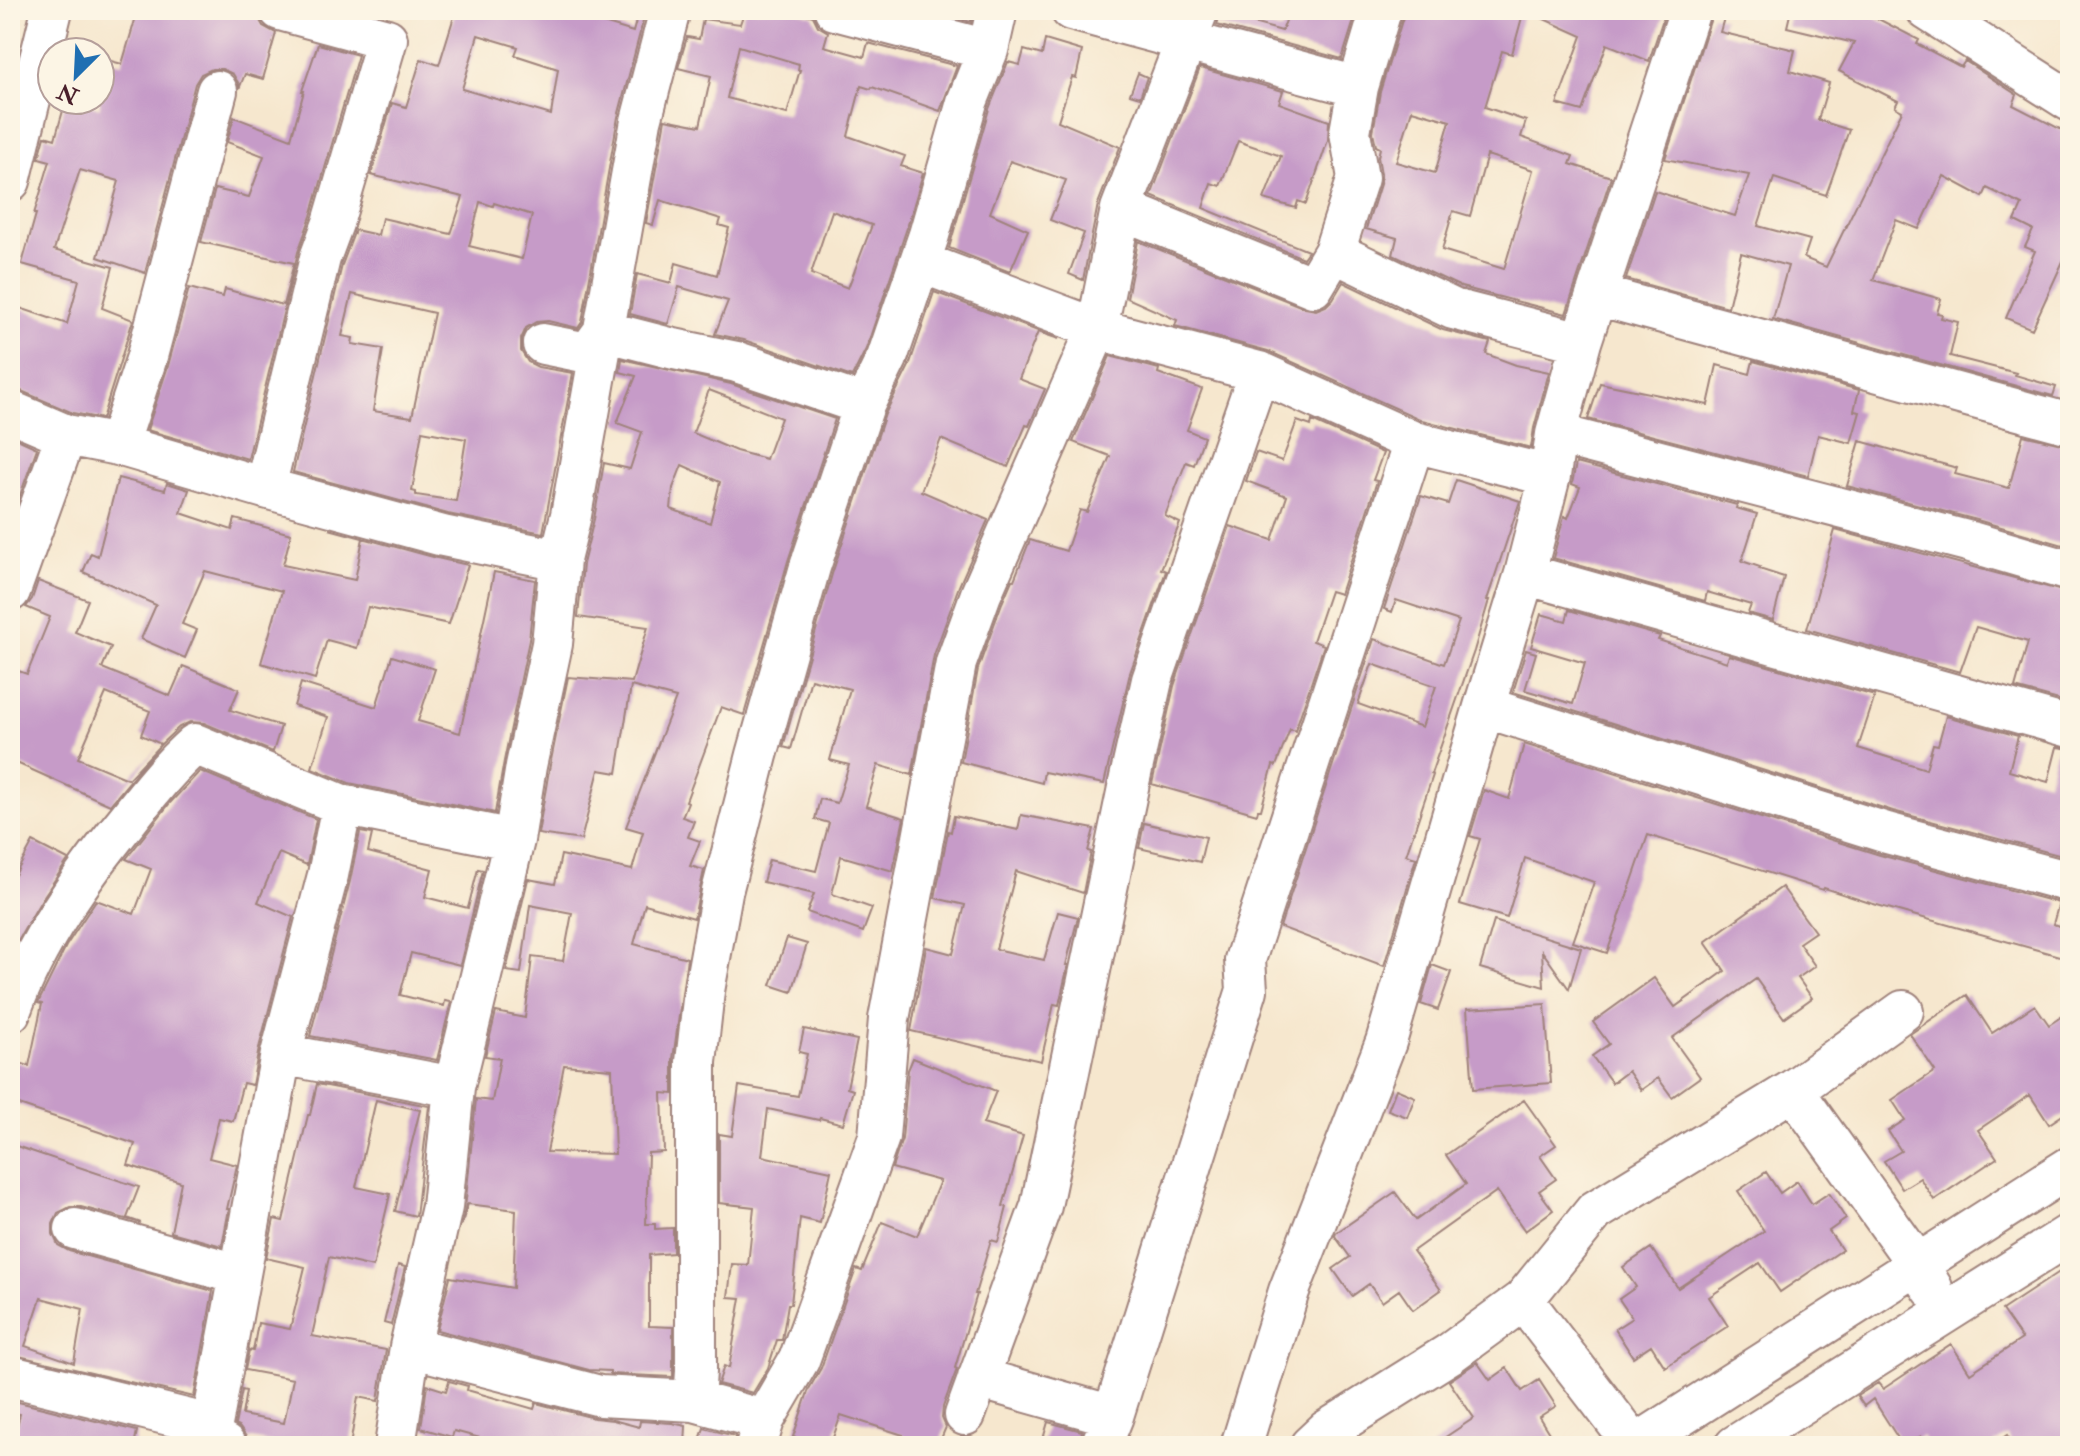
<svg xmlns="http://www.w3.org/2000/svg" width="2080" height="1456" viewBox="0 0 2080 1456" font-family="'IM FELL Double Pica',serif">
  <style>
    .building { fill: #c69bc8; fill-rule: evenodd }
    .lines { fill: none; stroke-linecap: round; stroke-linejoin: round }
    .minor-casing { stroke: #a0837c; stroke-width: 44 }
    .minor { stroke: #fff; stroke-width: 40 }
  </style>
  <rect width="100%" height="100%" fill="#fcf5e5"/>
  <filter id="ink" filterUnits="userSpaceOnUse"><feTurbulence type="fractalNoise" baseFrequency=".0125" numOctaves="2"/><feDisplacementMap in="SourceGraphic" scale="16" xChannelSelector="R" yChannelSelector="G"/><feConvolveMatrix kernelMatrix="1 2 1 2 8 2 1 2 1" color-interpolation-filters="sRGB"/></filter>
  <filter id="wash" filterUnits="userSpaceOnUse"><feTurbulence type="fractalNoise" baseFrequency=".006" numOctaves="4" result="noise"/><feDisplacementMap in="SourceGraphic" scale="32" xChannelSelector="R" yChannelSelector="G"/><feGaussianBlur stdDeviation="1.8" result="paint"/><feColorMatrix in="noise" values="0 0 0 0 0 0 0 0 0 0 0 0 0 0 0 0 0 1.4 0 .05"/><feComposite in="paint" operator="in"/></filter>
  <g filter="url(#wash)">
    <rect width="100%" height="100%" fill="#f6e7ce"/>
    <g id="blocks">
      <path class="building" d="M138,10H258V17L263,26L276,33L263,79L245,74L239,89V84L233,74L222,69H212L201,74L195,84L145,273L98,257L119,181L80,170L54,250L113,267L102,308L133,320L102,419L73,413L19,390L10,388V329L17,307L67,324L79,280L22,264L36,214H34L50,161L39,158L45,136L55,139L66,100H74L100,108V58L122,64Z
        M456,10H561L633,32L639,10H646L618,117L582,322L578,328L548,321L536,322L526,328L521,339V351L528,362L538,367L573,373L543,533L448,514L293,472L342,265L355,230L378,235L382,218L451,234L463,197L371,175L392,103L406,107L421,59L439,65ZM478,35L518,47L515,55L558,69L551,115L462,89ZM480,202L493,206L494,203L532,215L522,259L469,246ZM352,294L434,313L412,417L373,411L383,349L352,344L353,338L342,336ZM422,431L466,439L456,501L416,495V492L412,491Z
        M745,10H793L813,16L818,26L828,32L824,46L864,57L868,43L957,66L940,111L872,87L871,89L861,86L848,136L905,156L901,166L923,173L907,228L866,349L852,377L744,340L715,334L728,301L679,287L668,324L630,314L637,274L671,283L676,263L717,275L729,228L719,225L721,219L660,200L653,225L646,223L665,119L700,126L711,76L678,68L687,37L699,39L703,19L740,24ZM739,46L799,64L798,70H800L787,114L727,98ZM832,211L872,225L848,288L811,274Z
        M926,10H973L971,22Z
        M1290,10H1345L1356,14L1342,59L1217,25L1220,14L1282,31Z
        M1403,10H1666L1649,61L1607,44L1582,111L1557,104L1582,36L1524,10L1512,54L1502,51L1485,107L1526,121L1521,137L1573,156L1570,164L1611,177L1566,314L1461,287L1393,255L1397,238L1366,229L1380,184L1381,174L1378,157L1380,148L1376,146L1373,132L1380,92L1403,17ZM1412,110L1450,121L1435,173L1396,162ZM1487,155L1533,170L1504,269L1442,250L1453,211L1470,216Z
        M1791,10H1861L1919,40L1917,44L1961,67L1965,61L2017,95L2013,105L2070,134V246L2032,329L2006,318L2035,251L2025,247L2033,230L2015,221L2022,205L1987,188L1983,197L1944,176L1919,229L1896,220L1873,280L1941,299L1937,313L1942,314L1941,318L1958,322L1950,356L2016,373L2015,375L2056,387L2053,396L1773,319L1788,266L1741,253L1728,307L1626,279L1655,191L1735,216L1749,175L1665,159L1712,15L1724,18L1720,32L1795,50L1790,71L1829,83L1818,120L1849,130L1826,195L1774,178L1758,226L1810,240L1804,258L1826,267L1902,111L1895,107L1898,101L1839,71L1854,43L1787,27Z
        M1045,40L1082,51L1076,78L1072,77L1058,121L1120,147L1098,204L1083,280L1069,274L1084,233L1050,220L1066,180L1010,161L990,213L1028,230L1010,272L949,248L989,109L1008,62L1020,65L1024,50L1042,55Z
        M318,44L358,55L311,216L298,252L248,459L147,430L168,366L189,288L223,297L225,289L283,305L294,263L201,242L215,189L249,197L264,156L227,142L234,117L291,139L304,91H302Z
        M1200,68L1283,91L1279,103L1329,121L1328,140L1306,204L1298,201L1296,208L1264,199L1281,156L1238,141L1220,186L1211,183L1203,208L1308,251L1303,258L1151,196Z
        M1138,73L1147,77L1140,97L1130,94Z
        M1138,241L1305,308L1316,310L1326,306L1333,299L1343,282L1443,330L1490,342L1486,354L1516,365L1549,372L1534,428L1531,448L1422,420L1268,351L1175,326L1177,320L1127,298Z
        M934,292L1059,339L1038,332L1019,379L1045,389L1029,426L1026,425L1008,467L941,439L921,491L988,520L959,586L934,655L912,775L878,765L866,806L904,818L893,871L841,856L832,894L872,908L863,932L807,912L814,894L763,882L769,860L816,871L829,823L815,819L820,799L837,803L849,765L830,760L850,689L811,679L791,749L783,747L832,574L885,414L909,366Z
        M1110,356L1159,369L1158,373L1202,389L1187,430L1204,437L1194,465L1186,462L1165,516L1180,523L1161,569L1166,571L1130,673L1104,784L1044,772L1042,783L961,762L978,669L1002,603L1012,580H1014L1030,540L1066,551L1080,510L1087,512L1110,456L1073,442Z
        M622,359L731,384L835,419L788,561L744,715L721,707L686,801L688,802L682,817L694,821L688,837L700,841L690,866L704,870L694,918L645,904L634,944L687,958L673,1059V1094L662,1093L664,1152L648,1153L646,1224H655V1229L673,1228V1253L649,1255V1326L673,1327V1377L610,1374V1371L589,1370L437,1330L450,1277L513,1288L516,1210L468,1204L461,1226L465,1209L476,1099L492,1101L500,1058L485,1056L496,1012L525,1018L532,957L563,961L572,913L530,905L521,973L506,971L528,879L555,884L561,855L632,870L643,832L626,827L676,698L631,686L617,773L599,770L581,840L538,834L549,770L568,677L632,682L648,627L578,617L583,564L594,519L604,463L630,469L642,432L617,423L636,376L620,372ZM709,390L781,418L766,459L736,451L693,433ZM682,465L720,482L710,523L671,509L673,488ZM564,1065L612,1069L615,1154L547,1152Z
        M1753,361L1859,390L1854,411L1860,412L1851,443L1818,435L1808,476L1588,419L1600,383L1708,405L1717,365L1750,374Z
        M1297,421L1311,426L1312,421L1383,453L1373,480L1377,481L1340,594L1330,591L1313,641L1324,645L1295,731L1290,729L1276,766L1273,765L1261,810H1258L1257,814L1152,784L1174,686L1230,526L1272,540L1287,496L1246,481L1256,452L1282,461Z
        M2023,435L2070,446V547L1977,520L1847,486L1860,441L1957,468L1955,474L2009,488Z
        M13,437L37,448L10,523V505L16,488L10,485V446Z
        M1576,463L1737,505L1736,508L1757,514L1742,561L1760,567L1759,569L1784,577L1773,620L1748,613L1751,605L1707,592L1705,601L1553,558L1564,516L1568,518L1580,487L1572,484Z
        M118,478L165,490L167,483L189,490L181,513L232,530L235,519L291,534L283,565L355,580L363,538L329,529L437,558L468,565L449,624L368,607L357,648L327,640L315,679L261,663L282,591L205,571L182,624L197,630L185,658L141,639L156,605L83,572L91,553L98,556Z
        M1456,480L1520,501L1487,600H1489L1474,651L1431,774L1433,775L1406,855L1416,858L1384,966L1280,927L1374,639L1444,664L1459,621L1396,600L1392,612L1384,609L1421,496L1448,504ZM1372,664L1436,686L1422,727L1358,704Z
        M1835,530L2070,593V703L2015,688L2028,642L1976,627L1960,672L1807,629Z
        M494,572L535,580L529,640L504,761L495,813L349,783L312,768L328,717L294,706L301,683L376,707L392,656L435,669L418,721L460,733Z
        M38,581L88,600L75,632L111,647L102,668L170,696L183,666L239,689L230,710L281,726L273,752L204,723L190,722L179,727L160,745L110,805L10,760V668L27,674L50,617L26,607L32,599ZM106,693L150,711L141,735L161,744L128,779L78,758Z
        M1569,610L1660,636L1658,640L1727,662L1729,655L1875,696L1858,748L1926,769L1933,744L1938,745L1946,716L2018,736L2009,771L2048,782L2057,747L2070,749V858L1893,811L1513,692L1526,650L1536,653L1525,690L1573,704L1585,663L1531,647L1541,614L1566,621Z
        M1524,744L1880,855L2059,903L2053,924L2070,929V959L1870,903L1824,888L1823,890L1648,835L1607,953L1573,942L1594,882L1525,858L1507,918L1460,904L1480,839L1470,836L1484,790L1509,799Z
        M200,771L316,819L307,865L279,853L258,902L293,917L259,1048L252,1085L243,1083L233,1121L219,1118L209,1158L237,1165L227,1209H229L222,1246L171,1232L181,1182L128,1165L135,1144L10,1102V1060L29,1066L42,1004L38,1003L66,946L96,900L134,914L151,869L126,859L170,803Z
        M1021,815L1094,829L1088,851L1091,852L1083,893L1016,871L996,949L1044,960L1058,912L1078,917L1066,965H1068L1059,1005L1054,1004L1041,1061L911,1031L926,947L953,954L965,905L935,898L948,831L951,832L954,816L1018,830Z
        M1144,823L1206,837L1200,862L1139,848Z
        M360,832L372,834L368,852L432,869L425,897L468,908L478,869L483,870L460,965L411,953L400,995L444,1006L445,1001L451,1002L437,1060L310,1036L350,881Z
        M33,842L68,860L42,899L10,954V884Z
        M1782,887L1815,932L1799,943L1815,966L1798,978L1812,998L1784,1018L1756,979L1672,1038L1700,1077L1672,1097L1658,1078L1641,1090L1628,1071L1612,1083L1592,1056L1609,1044L1593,1022L1654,978L1675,1007L1725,971L1705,942Z
        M1494,921L1581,948L1569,989L1542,951L1544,987L1480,968Z
        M787,938L807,944L792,992L771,985Z
        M1432,965L1451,972L1438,1010L1421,1004Z
        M1967,995L1992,1033L2035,1005L2049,1025L2070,1011V1110L2049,1124L2030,1095L1978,1130L1997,1158L1934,1200L1920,1178L1902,1189L1884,1161L1901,1151L1888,1131L1905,1120L1892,1100L1935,1071L1910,1034Z
        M1545,1004L1551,1083L1473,1089L1467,1009Z
        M804,1029L857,1040L847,1088L853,1090L843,1124L820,1118L819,1120L768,1109L762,1156L831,1171L820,1223L800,1218L791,1304H788L782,1340H777L768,1368L753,1393L718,1384L724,1366L729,1368L741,1298L728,1297L732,1264L748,1265L754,1207L719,1203V1134L732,1136L739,1086L798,1096L807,1054L799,1052Z
        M913,1058L996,1091L983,1124L1023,1136L1003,1206L1007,1207L998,1242L991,1240L975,1294H977L955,1368L957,1369L943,1407L942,1418L946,1427L938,1446H899L903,1435L841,1415L830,1446H818L793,1437L809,1389L821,1368L856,1269L862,1271L882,1222L917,1236L940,1181L892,1168L902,1139L908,1070Z
        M317,1084L429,1106L416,1216L395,1211L420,1110L376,1100L356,1187L390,1194L373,1267L329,1257L312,1336L386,1350L378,1401L358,1397L350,1446H287L247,1438L240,1428L235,1425L242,1390L246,1391L242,1415L284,1423L293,1379L245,1370L249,1350L253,1351L258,1323L290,1329L305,1267L266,1258L274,1219L283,1221L308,1115H310Z
        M1396,1089L1415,1097L1407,1117L1388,1110Z
        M1524,1100L1556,1145L1540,1156L1556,1179L1539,1191L1553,1210L1525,1231L1497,1191L1413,1251L1441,1290L1413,1310L1399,1290L1382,1302L1369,1284L1352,1296L1333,1269L1350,1257L1335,1236L1336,1233L1395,1192L1416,1220L1466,1184L1446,1155Z
        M10,1144L139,1187L127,1218L141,1223L81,1207H70L58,1213L53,1224V1234L58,1245L69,1251L213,1291L194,1397L10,1354ZM41,1298L83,1309L74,1363L25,1346Z
        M1766,1172L1780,1193L1797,1181L1812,1204L1829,1193L1846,1219L1829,1231L1842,1250L1780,1292L1760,1263L1709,1297L1728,1326L1665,1367L1651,1345L1633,1357L1615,1329L1632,1318L1619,1299L1636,1287L1623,1267L1651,1248L1678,1288L1714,1264L1764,1231L1738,1191Z
        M398,1265L405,1267L391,1325L384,1323Z
        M2070,1265V1446H2014L2007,1435L1991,1446H1928L1921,1436L1903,1446L1873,1399L1864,1406L1857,1396L1878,1383L1883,1389L1951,1344L1970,1373L2022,1339L2002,1310Z
        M1477,1362L1490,1380L1507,1368L1522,1391L1539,1380L1556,1406L1539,1417L1552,1438L1540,1446H1432L1474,1418L1449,1381Z
        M449,1381L468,1386L467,1390L534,1409L536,1403L594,1418L613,1420L639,1427L640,1421L672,1423L686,1426L685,1446H510L454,1431L452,1437L421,1428L427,1385L446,1391Z
        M10,1400L137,1431L134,1446H12L20,1414L10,1412Z
        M1048,1422L1082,1431L1079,1446H1041Z
        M704,1428L735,1436L734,1446H698Z"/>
    </g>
  </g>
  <g filter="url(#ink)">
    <use href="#blocks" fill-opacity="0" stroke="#a0837c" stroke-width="2"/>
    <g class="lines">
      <defs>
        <path id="minor" d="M835,10L988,50
          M1071,10L1358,87
          M1927,10L2070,101
          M10,181L52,10
          M1121,209L1313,287L1334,252L1358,178L1350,132L1358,87L1381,10
          M1334,252L1453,309L1581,342
          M920,262L1097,329L1259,372L1414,442L1550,476
          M1597,295L2070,424
          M543,344L588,353L604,331L674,349L737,362L864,405
          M10,411L66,435L118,445L265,488L443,536L560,560
          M1556,434L1971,542L2070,571
          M118,445L146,360L217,91
          M265,488L320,258L333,223L387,39L280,10
          M1525,574L2070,727
          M10,591L66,435
          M1484,707L1887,833L2070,882
          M10,1012C36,941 81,877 129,818C150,791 169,767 195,744L342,805L514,840
          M281,1054L454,1087
          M1793,1090L1918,1265L1932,1288
          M75,1229L238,1274
          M1523,1300L1635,1446
          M410,1347L600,1396L694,1401L764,1420
          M10,1376L202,1423L208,1442L225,1445
          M978,1378L1113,1416
          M694,1401L696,1371V1062L704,991L722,892L757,755L810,567L864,405L887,358L929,235L967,102L988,50L997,10
          M965,1415L1041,1206L1130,778L1152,680L1259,372
          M208,1446L281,1054L328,875L342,805
          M395,1446L410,1347L442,1207L454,1087L514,840L526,766L552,644L560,560L571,515L641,121L670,10
          M756,1446L764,1420L799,1360L879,1137L889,1019L956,663L981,594L1097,329L1121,209L1198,10
          M1101,1446L1113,1416L1247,990L1245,960L1414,442
          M1241,1446L1289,1291L1386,1042L1484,707L1525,574L1550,476L1556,434L1581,342L1690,10
          M1310,1446L1326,1431L1449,1354L1523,1300L1595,1211L1793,1090L1903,1011
          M1634,1446L2070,1167
          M1735,1446L2070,1234"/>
      </defs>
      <use href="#minor" class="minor-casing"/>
      <use href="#minor" class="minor"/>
    </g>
  </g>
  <rect width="2080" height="1456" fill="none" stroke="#fcf5e5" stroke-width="40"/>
  <g transform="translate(76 76) rotate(204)"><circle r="38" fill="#fcf5e5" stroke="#b59f9b" stroke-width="2"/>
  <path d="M0-6L14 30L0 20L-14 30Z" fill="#1f6fb2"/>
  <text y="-12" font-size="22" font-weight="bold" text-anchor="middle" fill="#4a1f2b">N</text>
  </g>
</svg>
